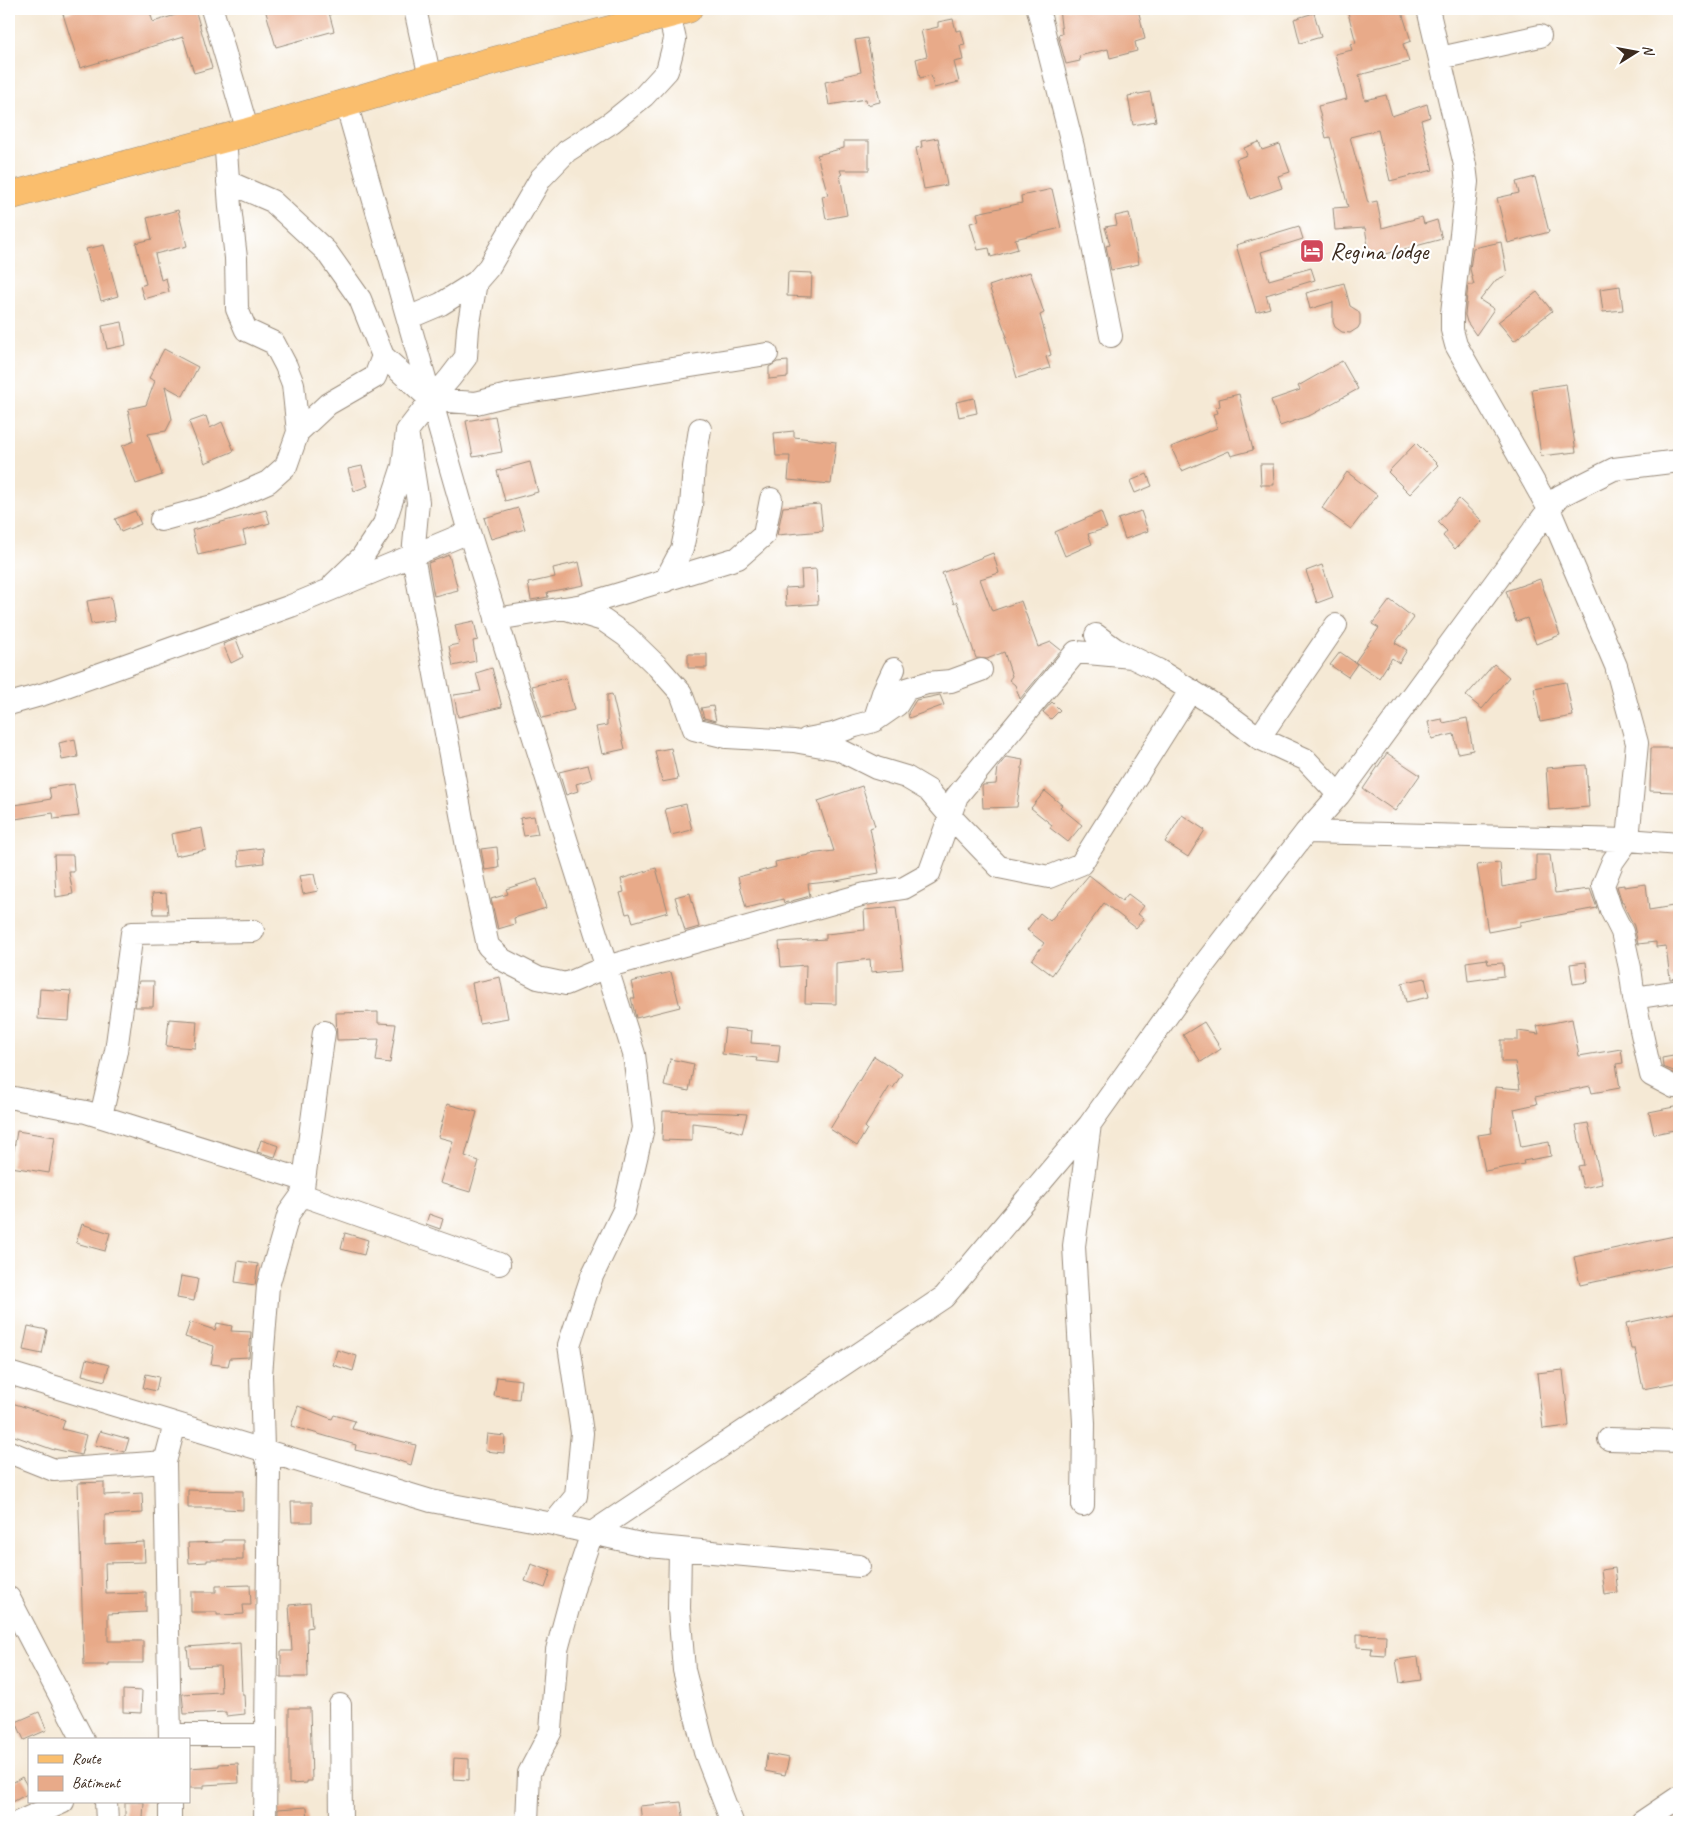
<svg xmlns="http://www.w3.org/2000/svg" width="1688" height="1831" viewBox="0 0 1688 1831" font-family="Caveat,sans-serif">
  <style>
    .building { fill: #e8aa89 }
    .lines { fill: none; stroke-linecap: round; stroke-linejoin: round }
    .minor-casing { stroke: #988a7a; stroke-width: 24 }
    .major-casing { stroke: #988a7a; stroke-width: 29 }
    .minor { stroke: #fff; stroke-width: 22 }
    .major { stroke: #fabe6d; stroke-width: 28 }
    .labels { text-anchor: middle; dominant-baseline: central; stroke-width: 4.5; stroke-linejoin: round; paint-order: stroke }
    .poi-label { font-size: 24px; fill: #3b2a1e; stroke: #fff; text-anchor: start }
  </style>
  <rect width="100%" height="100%" fill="#fff"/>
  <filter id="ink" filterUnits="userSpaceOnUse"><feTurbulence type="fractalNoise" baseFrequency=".02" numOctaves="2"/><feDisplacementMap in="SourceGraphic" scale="10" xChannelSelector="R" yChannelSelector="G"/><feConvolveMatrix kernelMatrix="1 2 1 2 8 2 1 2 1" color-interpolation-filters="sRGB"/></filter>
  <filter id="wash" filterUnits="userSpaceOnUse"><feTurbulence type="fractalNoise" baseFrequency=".0096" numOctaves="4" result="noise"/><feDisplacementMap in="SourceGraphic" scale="20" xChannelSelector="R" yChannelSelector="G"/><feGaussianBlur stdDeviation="1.12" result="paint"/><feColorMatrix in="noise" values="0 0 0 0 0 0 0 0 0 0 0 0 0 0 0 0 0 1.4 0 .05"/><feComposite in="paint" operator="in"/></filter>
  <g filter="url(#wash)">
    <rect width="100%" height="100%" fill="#f5e9d5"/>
    <g id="blocks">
      <path class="building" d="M80,9H149L153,22L195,9L212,68L194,73L183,37L80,68L63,14Z
        M265,9H328L334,31L276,47Z
        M1059,9H1138L1145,39L1135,42L1137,51L1110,58L1108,49L1079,56L1080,61L1066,64L1058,35L1062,34Z
        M1347,9H1401L1411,41L1403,44L1409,62L1359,75L1365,100L1386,95L1392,116L1427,104L1430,117L1421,120L1433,170L1390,181L1378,130L1350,137L1368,203L1377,201L1382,228L1422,217L1424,224L1437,220L1442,239L1386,254L1370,257L1365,228L1335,230L1333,208L1348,207L1330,137L1326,138L1318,106L1347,99L1335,54L1352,50L1350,44L1356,43Z
        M1314,13L1321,37L1300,43L1294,19Z
        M953,19L956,31L961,30L965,45L960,46L963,60L954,62L959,82L934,88L931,75L920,78L916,59L927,56L921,31L938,27V22Z
        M867,38L880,102L867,105L866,99L829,105L825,82L844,78V76L861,72L855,40Z
        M1150,92L1156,121L1133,125L1128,96Z
        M938,138L947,185L924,189L916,148L922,147L921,141Z
        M844,141H869V170H840L842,175H840L847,215L826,219L822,196L828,195L817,155L844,148Z
        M1259,142L1262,150L1280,144L1290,172L1278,176L1282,188L1250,199L1236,159L1247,155L1244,148Z
        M1535,177L1549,232L1508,243L1497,198L1519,193L1516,182Z
        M1052,189L1061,228L1015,239L1018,249L991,257L989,248L978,250L970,223L979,221L977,213L1022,203L1021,196Z
        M178,210L187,246L155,254L161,280L166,278L169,292L144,299L140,286L146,284L136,243L152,239L147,218Z
        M1129,213L1139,264L1111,270L1106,246L1110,245L1105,227L1117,225L1115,216Z
        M1299,226L1303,239L1261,252L1269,280L1311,268L1315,280L1266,295L1270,308L1256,312L1236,245Z
        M1501,242L1507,275L1496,280L1480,300L1494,309L1476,335L1467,322L1465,315L1468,285H1474L1470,269L1473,248Z
        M104,245L118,296L101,301L86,249Z
        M788,272L812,273L811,297L787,296Z
        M1030,272L1044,313L1040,315L1051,355L1046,357L1050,368L1017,378L1005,337H1007L989,286Z
        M1344,283L1350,306L1358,311L1360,315V324L1358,328L1350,333L1342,332L1335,327L1333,322V302L1310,309L1306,293Z
        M1620,286L1623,310L1603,312L1600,289Z
        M1537,292L1552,311L1514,341L1498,322Z
        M122,322L126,345L107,349L102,326Z
        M164,349L198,367L183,396L165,386L172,419L166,431L148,434L162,475L136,484L122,446L134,441L128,409L146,405L155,381L149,378Z
        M788,361V377L769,379V367L777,362Z
        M1342,361L1358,389L1311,415L1280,426L1271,400L1300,390L1298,386Z
        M1566,384L1576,452L1541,456L1532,389Z
        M1239,394L1253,450L1231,456L1229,451L1182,471L1171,447L1217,428L1213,414L1218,413L1216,407L1220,406L1219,399Z
        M974,398L977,413L959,417L956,402Z
        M206,416L210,428L222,422L234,451L205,463L189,422Z
        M495,416L502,452L473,457L466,421Z
        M794,431V437L836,442L831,484L788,480L790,456H776L774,433Z
        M1416,443L1438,465L1410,494L1388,472Z
        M530,462L538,492L505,501L497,471Z
        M1260,464H1273L1274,485H1261Z
        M362,466L368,486L354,491L348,469Z
        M1347,472L1377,495L1351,529L1322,508Z
        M1147,474L1152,486L1135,493L1130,481Z
        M1459,499L1482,521L1455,549L1443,536L1447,531L1438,522Z
        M820,504L823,531L777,535L783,507Z
        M518,508L525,529L491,539L484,518Z
        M266,510L270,523L243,531L246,544L198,555L192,530Z
        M135,511L141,524L121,532L115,519Z
        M1141,511L1148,531L1125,539L1118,519Z
        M1101,512L1107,528L1088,534L1092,544L1065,556L1055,532Z
        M993,553L999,573L980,579L992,611L1021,601L1038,647L1051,642L1061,650L1020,699L1015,685L1009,680L1012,676L1004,652L987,659L976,658L957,602L954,604L942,573Z
        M449,555L458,590L434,596L428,563Z
        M579,562L584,585L547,592L548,597L531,600L528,583L555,577L553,568Z
        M1322,565L1333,597L1317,603L1306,571Z
        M816,569L818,604L786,606L785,588L802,587L801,570Z
        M1540,579L1560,635L1536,644L1527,618L1516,622L1506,591Z
        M111,597L115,621L91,624L87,601Z
        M1390,600L1414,618L1395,643L1407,650L1399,663L1392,658L1379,678L1355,662L1379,628L1372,624Z
        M474,621L478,640L473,641L476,661L453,666L449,646L459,644L455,625Z
        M236,639L243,657L231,663L223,644Z
        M1340,652L1357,664L1348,677L1330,665Z
        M688,654H707V668H688Z
        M1494,664L1509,677L1482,709L1466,696Z
        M492,668L502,707L458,717L454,695L481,691L476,673Z
        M566,678L574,710L542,718L532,686Z
        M1566,682L1573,716L1540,722L1534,688Z
        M612,694L625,749L602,754L596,727L607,725V695Z
        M940,695L944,705L909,718L908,713L916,700Z
        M1052,702L1060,710L1051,719L1043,712Z
        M713,706L716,721L704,718L701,708Z
        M1467,718L1473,750L1458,753L1454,734L1432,739L1428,722L1442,719L1443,723Z
        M75,739L78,757L62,760L59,743Z
        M671,748L678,779L662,782L655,751Z
        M1651,748H1676L1675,792L1650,791Z
        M1387,753L1420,775L1395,811L1363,789Z
        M1006,757L1023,760L1017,807L983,808L982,787L983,785L996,784L998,767Z
        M588,765L592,779L576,784L578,791L566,795L559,772Z
        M1586,765L1589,807L1549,810L1546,768Z
        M74,784L79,816L54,819L53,813L9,820V806L51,799L49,788Z
        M862,786L875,826L870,828L879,873L836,881L808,884L810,896L784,903L783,899L746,908L738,877L776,867L775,862L809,855V854L834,851L818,801Z
        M1045,791L1062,805L1060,807L1082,825L1068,842L1050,828L1052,825L1031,808Z
        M686,804L692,830L671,835L665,809Z
        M1182,815L1205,830L1188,857L1165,842Z
        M534,816L538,834L524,836L520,818Z
        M202,828L206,850L175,856L171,834Z
        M497,847L499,868L485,870L481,849Z
        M263,848L264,863L239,866L238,851Z
        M54,855H73L74,872H69L73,894L56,897Z
        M1536,855H1550L1555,893L1590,889L1597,908L1520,922V926L1488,932L1477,865L1500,863L1502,887L1536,881Z
        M656,868L668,912L633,922L630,913L626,914L620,893L624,892L621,879Z
        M314,874L318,891L303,894L299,876Z
        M1089,875L1122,901L1128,894L1144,906L1138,914L1144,919L1136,928L1104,903L1052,975L1032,960L1044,943L1027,930L1040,913L1050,921Z
        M537,879L546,908L514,918L515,924L498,929L491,899L508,894L506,889Z
        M1646,884L1649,910L1679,905V978L1670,979L1666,946L1656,947V942L1638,944L1634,926L1625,908L1624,902L1622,903L1617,886L1624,885V887Z
        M166,893L168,914H154L152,894Z
        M690,893L699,927L685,931L675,897Z
        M896,907L903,969L871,972L870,959L836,963V1004L805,1003L806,965L781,967L779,942L826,939V934L865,930L864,910Z
        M1487,959L1488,964L1503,963L1504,976L1468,981L1466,962Z
        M1586,962L1588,982L1573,984L1570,964Z
        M671,972L680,1007L636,1018L631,998H635L631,982Z
        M500,977L508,1018L479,1023L472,983Z
        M1425,978L1429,997L1406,1002L1402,983Z
        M139,981H154L153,1007H135Z
        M40,989L71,991L69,1021L38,1019Z
        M378,1012V1023L396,1024L390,1063L376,1061L379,1039L337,1040L336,1013Z
        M169,1019L197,1021L195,1048L166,1046Z
        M1572,1019L1579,1056L1621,1049L1623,1063L1616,1064L1620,1088L1592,1093L1590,1086L1535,1097L1537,1104L1514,1109L1521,1147L1549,1142L1551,1156L1523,1161L1524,1164L1485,1171L1478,1135L1492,1133L1491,1127H1492L1495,1087L1520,1089L1515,1062H1501V1040H1518V1031L1539,1034L1537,1026Z
        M1204,1022L1221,1049L1201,1062L1183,1035Z
        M725,1028L752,1031L751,1043L780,1045L778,1063L756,1061L757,1058L722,1054Z
        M1679,1055V1073L1663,1067L1662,1058Z
        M874,1056L902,1074L893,1088L890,1086L865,1127L867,1129L857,1146L830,1129Z
        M670,1059L694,1064L689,1091L664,1086Z
        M447,1104L477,1112L465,1156L479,1161L470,1192L440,1183L453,1141L438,1137Z
        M1679,1106V1129L1654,1134L1649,1112Z
        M663,1111L732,1113L747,1114L742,1133L719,1126L692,1123V1141L662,1140Z
        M1588,1123L1602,1184L1583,1188L1578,1166L1584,1165L1576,1125Z
        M17,1131L55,1137L49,1173L11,1167Z
        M261,1140L279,1146L275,1157L257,1152Z
        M429,1214L443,1219L440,1229L426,1224Z
        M82,1224L110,1233L105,1251L76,1243Z
        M345,1233L368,1240L364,1255L341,1249Z
        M1679,1235V1264L1580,1285L1574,1257Z
        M238,1261L258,1264L255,1285L235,1282Z
        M181,1276L198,1279L194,1301L177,1298Z
        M1679,1312V1382L1643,1389L1635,1349H1631L1626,1323Z
        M190,1322L215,1330L217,1323L232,1326L231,1331L251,1332L249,1357L230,1358L228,1366L211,1364L214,1346L185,1337Z
        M28,1326L47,1330L42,1354L23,1350Z
        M337,1350L357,1356L353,1371L333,1365Z
        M86,1359L109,1365L105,1381L82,1375Z
        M1563,1370L1569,1426L1543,1429L1537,1373Z
        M146,1374L159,1377L156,1391L143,1388Z
        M497,1377L521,1380L519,1399L494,1396Z
        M9,1402L65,1420L62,1429L86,1435L81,1455L54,1449V1450L9,1434Z
        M298,1406L332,1419L334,1415L355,1421L352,1429L416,1445L411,1465L394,1459L355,1450L356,1445L291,1426Z
        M100,1431L129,1439L125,1452L95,1445Z
        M487,1434L505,1436L504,1453L485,1451Z
        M104,1482V1495L142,1493L143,1513L105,1515V1544L144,1542L145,1562L105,1563L106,1594L146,1593V1612L108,1614V1641H143V1663H109V1665H84L78,1483Z
        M188,1490L243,1491V1510L224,1509V1508H188Z
        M291,1502H312V1522H292Z
        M223,1540H243V1560H207V1562L189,1563L188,1543L223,1542Z
        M531,1564L551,1571L545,1588L525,1581Z
        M1615,1568L1618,1593L1604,1595L1601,1570Z
        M250,1585L251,1605H243L244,1614L217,1615V1612H191V1592H216V1586Z
        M310,1603L312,1627L307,1628L308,1677H281V1651H292L289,1605Z
        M1357,1634L1386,1635L1385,1656L1371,1655L1372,1648L1357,1647Z
        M240,1643L242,1694H244L245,1714L226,1716V1712L184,1714L182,1694L221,1692L220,1666L189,1667L187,1647Z
        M1418,1657L1421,1680L1400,1683L1396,1660Z
        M123,1690L142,1691L141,1713L123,1712Z
        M289,1708H310L312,1781H307V1783L289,1784Z
        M39,1712L47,1730L24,1740L16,1722Z
        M767,1754L789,1758L785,1775L765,1771Z
        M454,1758L469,1759V1780L453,1779Z
        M238,1763L239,1783L204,1785V1788H189V1768L219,1766V1764Z
        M22,1777L29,1789V1793L9,1804V1785Z
        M125,1802H144L143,1818H125Z
        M681,1802L684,1822H642L640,1806Z
        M307,1807L308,1822H278V1809Z"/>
    </g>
  </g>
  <g filter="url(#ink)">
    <use href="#blocks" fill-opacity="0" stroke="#988a7a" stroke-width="1"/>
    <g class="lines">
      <defs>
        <path id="minor" d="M212,9L248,132
          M415,9L430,78
          M1038,9L1073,147L1111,336
          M1428,9L1465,165L1467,182L1452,313V330L1456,345L1549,509L1616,666L1637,743L1628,840L1613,861L1603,885L1611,910L1622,932L1630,968L1634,998L1651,1075L1674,1087L1679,1086
          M1440,58L1540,36
          M228,182L272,201L326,251L360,299L383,356L375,377L328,404L298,432
          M408,318L441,304L476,282L489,267L541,178L567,151L612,122L644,96L667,71L675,40L669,14
          M431,400L476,403L508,395L767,354
          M431,400L450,378L466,357L468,329L476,282
          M407,431L418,502L413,556L469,857L488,946L503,960L538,978L566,984L606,967L865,894L904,888L929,874L957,796L1076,652L1132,657
          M161,520L216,505L268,482L286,466L298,432L293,384L286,366L274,343L246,330L237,309L236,258L230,207L225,137
          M665,581L682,549L691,506L694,467L700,429
          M334,584L362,557L384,524L403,466L407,431L431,400L383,356
          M563,608L603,620L626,636L658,667L681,693L694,729L727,737L794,741L838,749L876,768L906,777L928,790L950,816L999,867L1049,877L1081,864L1191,690
          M496,619L583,605L738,558L764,535L771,499
          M1096,635L1115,649L1158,670L1216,706L1259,738L1305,759L1339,795
          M9,704L44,694L291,606L469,532
          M874,721L897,705L907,689L927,683L951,681L981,670
          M1259,738L1336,625
          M807,739L833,734L855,726L874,721L884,690L894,669
          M1306,832L1628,840L1679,844
          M1634,998L1679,991
          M9,1097L86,1112L304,1180
          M101,1116L116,1051L132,933L253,931
          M302,1195L499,1264
          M9,1373L431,1501L553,1524L576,1496L582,1433L569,1345L592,1276L624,1210L643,1128L634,1054L469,532L346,103
          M1609,1439L1679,1441
          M9,1452L54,1470L165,1462
          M1083,1505L1084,1423L1074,1246L1090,1124L1202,967L1306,832L1339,795L1549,509L1560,496L1614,469L1679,461
          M553,1524L649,1546L859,1566
          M680,1549L679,1609L684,1670L705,1752L732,1822
          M9,1598L83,1740
          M340,1705L341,1822
          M170,1735H265
          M170,1740L165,1462L175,1424
          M106,1802L107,1822
          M170,1802V1822
          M19,1822L63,1802
          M265,1822L269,1467L263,1449L261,1375L268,1286L289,1213L302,1195L324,1032
          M527,1822L529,1773L551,1731L557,1650L575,1583L592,1533L944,1297L1090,1124
          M1642,1822L1679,1797"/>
        <path id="major" d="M9,196L248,132L430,78L688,9"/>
      </defs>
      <use href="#minor" class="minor-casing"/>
      <use href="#major" class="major-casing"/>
      <use href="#minor" class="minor"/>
      <use href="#major" class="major"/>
    </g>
  </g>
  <defs>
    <symbol id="hotel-square" viewBox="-11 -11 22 22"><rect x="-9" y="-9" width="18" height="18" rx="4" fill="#d1495b" stroke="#fff"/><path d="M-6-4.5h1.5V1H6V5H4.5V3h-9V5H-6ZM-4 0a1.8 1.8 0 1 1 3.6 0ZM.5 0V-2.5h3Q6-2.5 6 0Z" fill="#fff"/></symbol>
  </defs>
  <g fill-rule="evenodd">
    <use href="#hotel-square" x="1298" y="237" width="28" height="28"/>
  </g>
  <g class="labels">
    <g class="poi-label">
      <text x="1330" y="251">Regina lodge</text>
    </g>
  </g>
  <rect width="1688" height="1831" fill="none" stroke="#fff" stroke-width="30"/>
  <rect x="28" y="1738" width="162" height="65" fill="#ffffff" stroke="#b1aaa5"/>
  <rect x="38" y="1755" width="25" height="8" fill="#fabe6d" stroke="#b1aaa5"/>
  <text x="72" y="1764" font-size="15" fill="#3b2a1e">Route</text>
  <rect x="38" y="1776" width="25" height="15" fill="#e8aa89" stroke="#b1aaa5"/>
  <text x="72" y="1788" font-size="15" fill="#3b2a1e">Bâtiment</text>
  <g transform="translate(1636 52) rotate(79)" stroke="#ffffff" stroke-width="4" paint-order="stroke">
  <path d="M0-4L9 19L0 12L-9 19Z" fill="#3b2a1e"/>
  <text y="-8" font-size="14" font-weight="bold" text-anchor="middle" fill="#3b2a1e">N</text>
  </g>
</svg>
